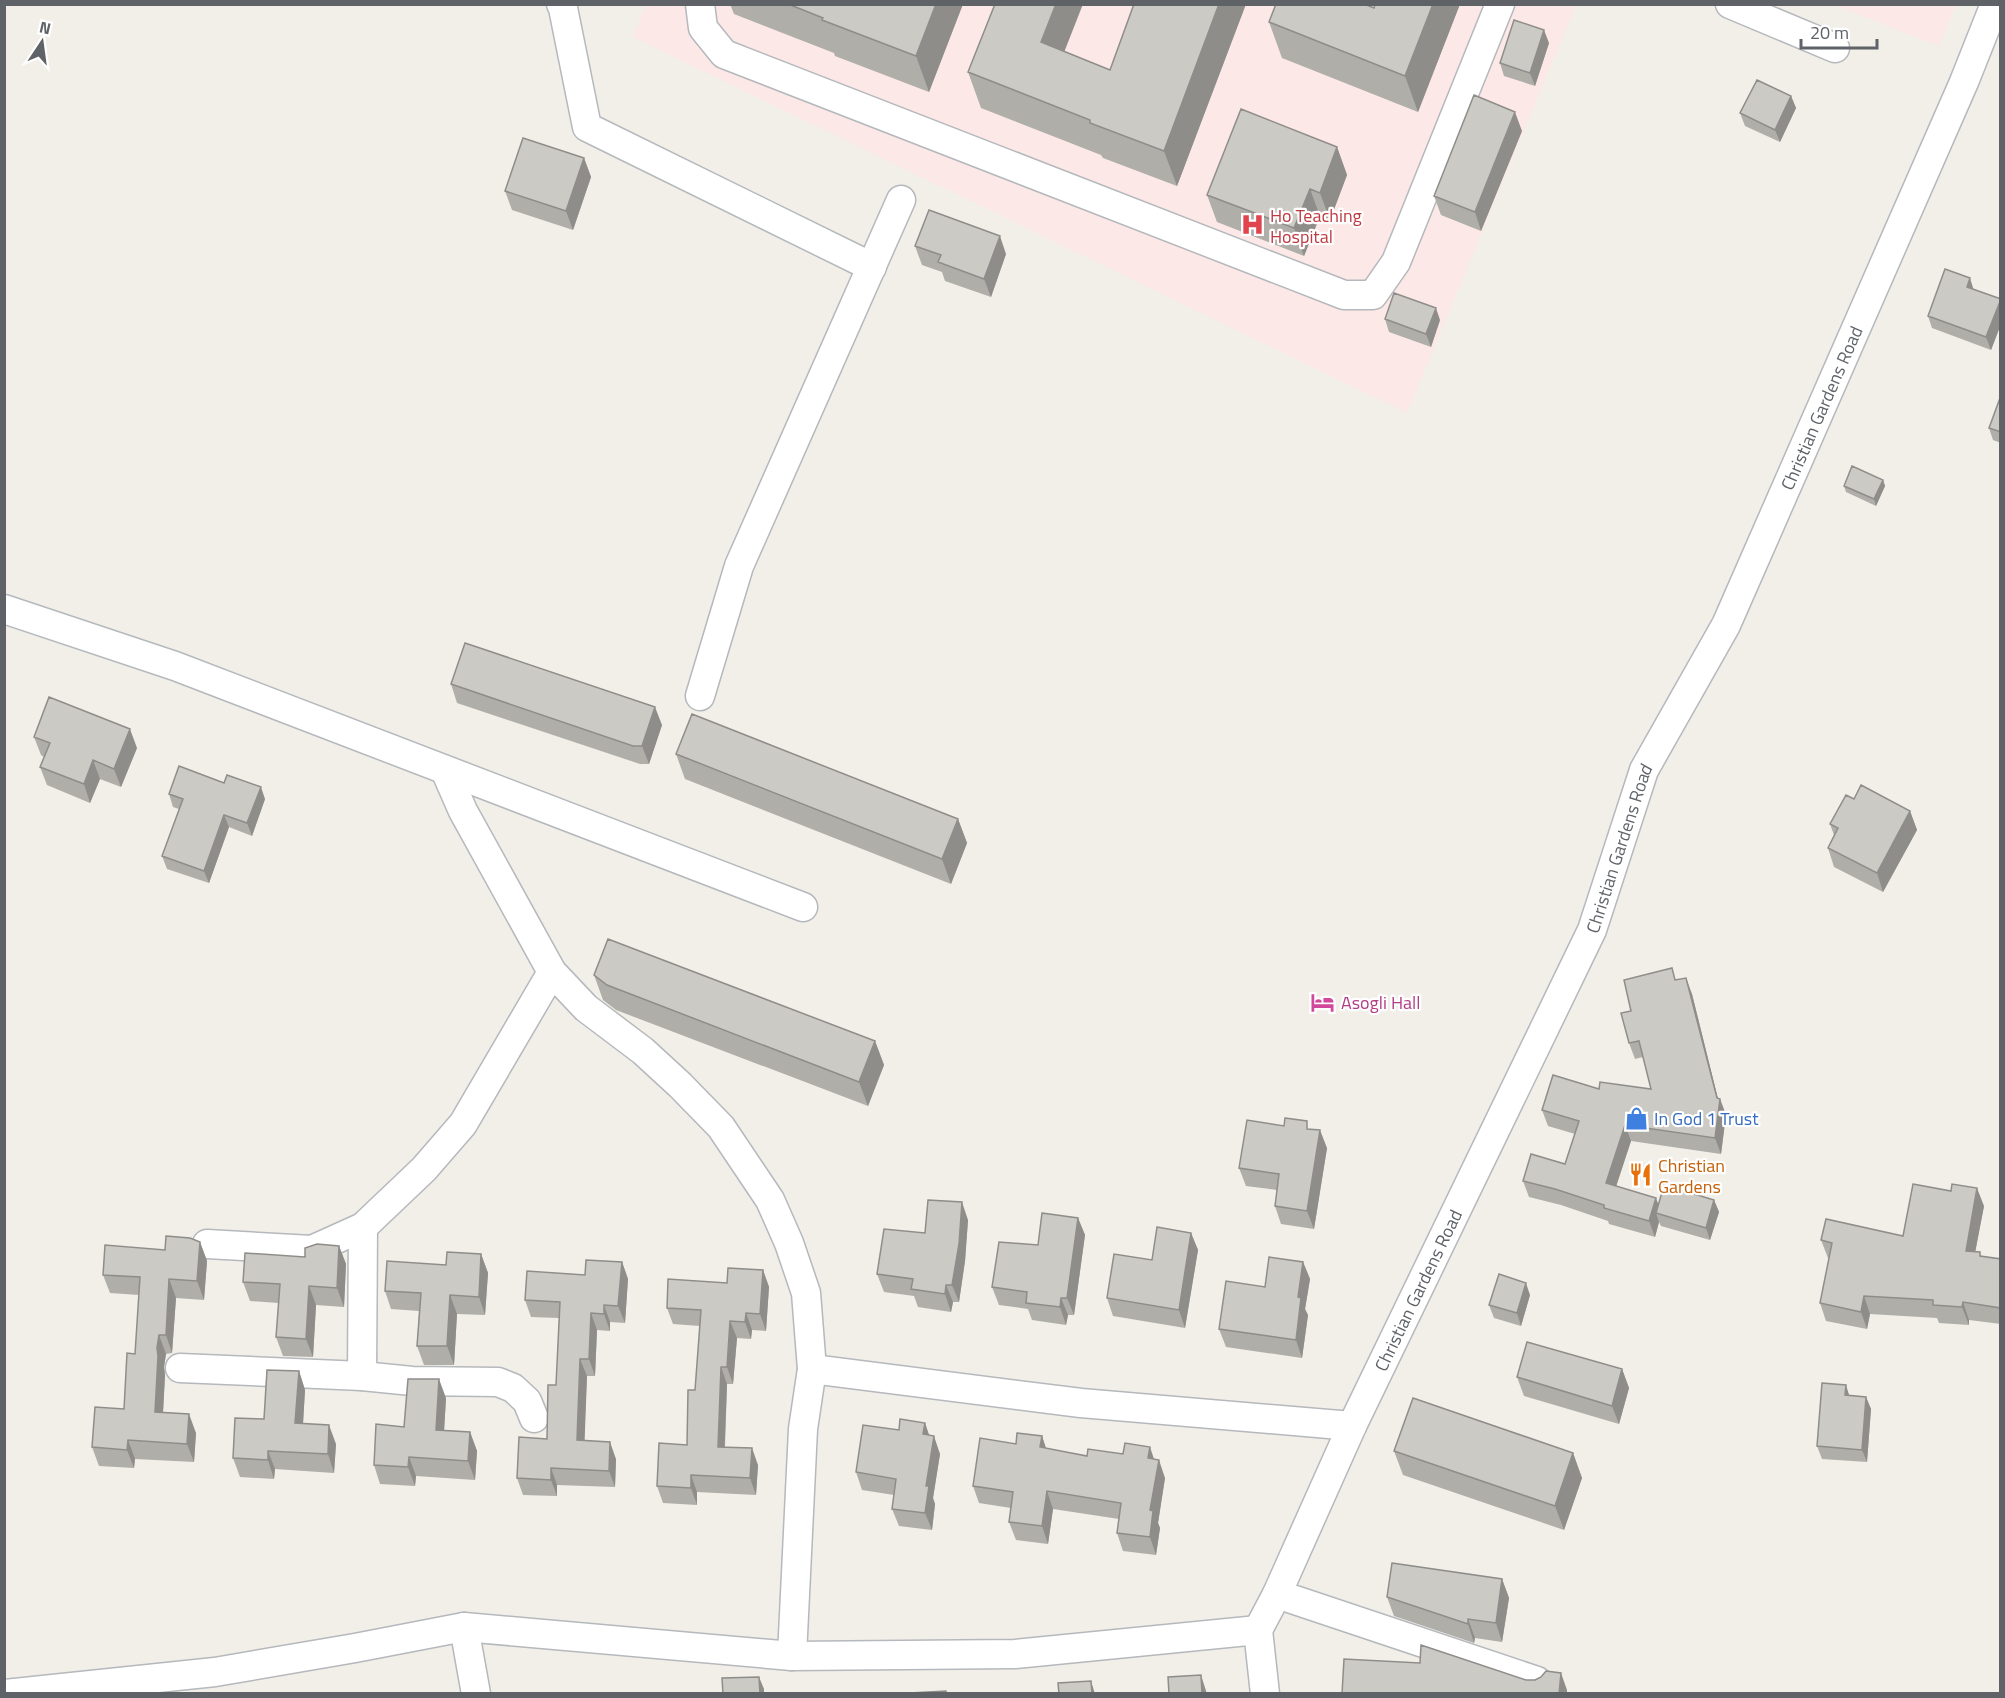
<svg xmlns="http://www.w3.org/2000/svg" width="2005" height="1698" viewBox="0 0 2005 1698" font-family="'Titillium Web',sans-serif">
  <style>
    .medical { fill: #fce8e6 }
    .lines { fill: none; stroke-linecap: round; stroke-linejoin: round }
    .minor-casing { stroke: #b5b8bc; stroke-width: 31 }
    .minor { stroke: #fff; stroke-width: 28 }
    .wall { fill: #afaea9 }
    .shaded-wall { fill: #8f8d8a }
    .building { fill: #cccac5; stroke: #8f8d8a; stroke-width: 1.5 }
    .labels { text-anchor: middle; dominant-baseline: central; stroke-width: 4.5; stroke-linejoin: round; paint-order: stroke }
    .health-label { font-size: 18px; fill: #be3a42; stroke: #fff; text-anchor: start }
    .street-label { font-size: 18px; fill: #5f6368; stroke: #fff }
    .hotel-label { font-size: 18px; fill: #b23c85; stroke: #fff; text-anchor: start }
    .shop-label { font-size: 18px; fill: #366cbe; stroke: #fff; text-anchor: start }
    .food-label { font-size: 18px; fill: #c56008; stroke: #fff; text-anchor: start }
  </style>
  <rect width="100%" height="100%" fill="#f1efe8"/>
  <path class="medical" d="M646,4L1576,5L1407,413L633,37Z
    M1834,5H1956L1939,46Z"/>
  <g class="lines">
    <defs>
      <g id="minor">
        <path d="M561,4L563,8L587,127L872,267"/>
        <path d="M700,4L703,28L724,54L1344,295H1373L1396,262L1500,4"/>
        <path d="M1730,4L1835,48"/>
        <path d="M4,609L175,666L803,907"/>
        <path d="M700,696L739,566L901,200"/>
        <path d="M445,770L463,811L552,972L586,1008L643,1051L680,1085L721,1127L770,1200L789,1243L806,1293L812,1369L803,1429L792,1656"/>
        <path d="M207,1244L312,1250L363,1227L424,1169L463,1124L552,972"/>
        <path d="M180,1368L362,1376L412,1381L498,1382L513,1388L527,1401L534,1418"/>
        <path d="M812,1369L1081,1403L1352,1426"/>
        <path d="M362,1376L363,1227"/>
        <path d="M1277,1594L1537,1681"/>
        <path d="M464,1627L476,1694"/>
        <path d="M5,1694L215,1672L355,1648L464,1627L792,1656L1015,1654L1258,1630"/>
        <path id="s1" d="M1265,1694L1258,1630L1277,1594L1352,1426L1592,930L1644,770L1726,625L1964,82L1995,4"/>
      </g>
    </defs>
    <use href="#minor" class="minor-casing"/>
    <use href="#minor" class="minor"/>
  </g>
  <path class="wall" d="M730,4H963L929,92L835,56L834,53L734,14Z
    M1134,4H1246L1177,186L1103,158L1101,155L981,108L968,72L1064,52L1110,70Z
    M1375,4H1460L1418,112L1282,58L1269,22L1374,8Z
    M1549,43L1535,86L1504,76L1500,63Z
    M1791,96L1796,108L1780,142L1745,126L1740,113Z
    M1522,131L1481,231L1441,215L1434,196Z
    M1337,147L1347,175L1330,220L1320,216L1304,256L1217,222L1207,195Z
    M584,158L591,177L573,230L512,210L505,191Z
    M915,246L1006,254L991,297L945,281L942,272L922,265Z
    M2001,299V324L1991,350L1932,328L1928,316Z
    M1385,319L1440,320L1431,347L1389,332Z
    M2000,398L2001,443L1993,440L1989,428Z
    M1883,480L1885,486L1876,506L1846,492L1844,486Z
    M451,684L662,725L649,764H640L457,703Z
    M34,737L137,748L121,787L100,779L90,803L47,785L40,767L44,757L41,755Z
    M676,754L958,819L967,843L951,884L685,779Z
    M169,794L265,799L252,836L229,827L209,883L167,869L162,856L179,809L173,807Z
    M1854,799L1910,811L1917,830L1883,892L1834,867L1828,848L1834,835L1830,824Z
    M594,975L875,1041L884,1065L868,1106L616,1010L603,1000Z
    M1676,980L1692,994L1718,1099H1720L1726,1115L1721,1154L1631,1141L1616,1186L1659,1205L1714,1200L1719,1212L1710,1240L1661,1226L1659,1222L1655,1237L1609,1224L1608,1221L1561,1205L1529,1197L1523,1181L1565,1164L1575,1134L1548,1126L1542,1110L1599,1089H1651L1643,1057L1635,1059L1629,1043L1631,1011Z
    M1310,1129L1327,1148L1314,1229L1281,1224L1275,1206L1277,1190L1246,1186L1239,1168Z
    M1984,1206L1975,1252L1982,1256L2001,1259V1324L1969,1320V1325L1939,1323L1937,1318L1870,1314L1867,1329L1826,1321L1820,1303L1829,1258H1828L1821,1240L1903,1236Z
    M1078,1218L1085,1235L1074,1315H1068L1066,1325L1032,1320L1028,1309L999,1305L992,1287L1038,1245Z
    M968,1220L965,1261L959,1302H953L951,1312L918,1307L914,1296L884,1292L877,1274L925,1233Z
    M1191,1233L1198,1250L1185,1328L1113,1316L1107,1298L1152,1260Z
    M200,1242L207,1261L204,1300L176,1298L172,1353L166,1354L164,1367L165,1375L163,1413L196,1433L194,1462L135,1459L134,1468L99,1466L92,1447L124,1409L135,1354L139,1295L110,1293L103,1275L165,1250Z
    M339,1246L346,1264L344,1307L316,1305L313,1357L283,1356L276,1337L279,1303L250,1301L243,1282L305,1257Z
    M481,1254L488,1273L485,1315L457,1314L454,1365H424L417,1346L419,1311L391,1309L385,1291L446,1265Z
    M622,1262L628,1279L625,1323L610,1322V1331L597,1330L595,1376H587L584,1441L616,1459L615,1487L557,1485V1496L523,1495L517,1478L547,1439L556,1385L559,1318L531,1317L525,1300Z
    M1303,1262L1310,1279L1305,1309L1308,1315L1302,1358L1226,1347L1219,1329L1265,1287Z
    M763,1270L769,1287L766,1331L752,1330L751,1339L737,1338L733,1384H727L725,1447L758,1465L756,1495L697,1492V1505L663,1503L657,1486L687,1445L695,1390L700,1326L673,1324L667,1308L727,1283Z
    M1530,1295L1521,1326L1494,1318L1489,1305Z
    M1622,1369L1629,1388L1619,1424L1524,1396L1517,1377Z
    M299,1371L305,1390L303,1423L336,1444L334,1473L275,1469L274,1479L240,1477L233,1458L264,1419Z
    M1849,1395L1866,1397L1871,1409L1867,1462L1822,1459L1817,1446Z
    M446,1398L444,1430L470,1432L477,1451L475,1480L416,1476L415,1486L380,1484L374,1465L404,1427Z
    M925,1423L929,1435L940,1454L933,1498L935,1504L932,1530L899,1526L892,1509L894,1495L862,1490L856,1472L899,1430Z
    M1042,1436L1046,1449L1087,1456L1154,1460L1165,1478L1158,1523L1160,1528L1156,1555L1123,1551L1117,1533L1119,1519L1053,1509L1048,1544L1016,1540L1009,1522L1011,1508L979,1503L973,1486L1016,1444Z
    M1394,1451L1573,1453L1582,1478L1564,1530L1403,1475Z
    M1502,1579L1509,1598L1502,1642L1475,1638L1474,1643L1394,1616L1387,1597Z"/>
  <path class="shaded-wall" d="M936,4H963L929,92L916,56Z
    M1056,4H1083L1054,78L1041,42Z
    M1219,4H1246L1177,186L1164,151Z
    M1433,4H1460L1418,112L1405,76Z
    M1544,30L1549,43L1535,86L1530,73Z
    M1791,96L1796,108L1780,142L1775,130Z
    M1515,112L1522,131L1481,231L1475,212Z
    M1337,147L1347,175L1330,220L1320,193Z
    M584,158L591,177L573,230L566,211Z
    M1310,189L1320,216L1304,256L1294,228Z
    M1000,236L1006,254L991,297L984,279Z
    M1970,278L1974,291L1967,287Z
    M2001,299V324L1991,350L1986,337Z
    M1436,308L1440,320L1431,347L1426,334Z
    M1883,480L1885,486L1876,506L1874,499Z
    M655,707L662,725L649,764L642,746Z
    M130,729L137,748L121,787L114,769Z
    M93,760L100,779L90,803L84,784Z
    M261,787L265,799L252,836L247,823Z
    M1910,811L1917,830L1883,892L1877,873Z
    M224,815L229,827L209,883L204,871Z
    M958,819L967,843L951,884L942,859Z
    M1686,978L1692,994L1719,1103L1720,1099L1726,1115L1721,1154L1715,1138L1717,1098Z
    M875,1041L884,1065L868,1106L859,1082Z
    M1625,1125L1631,1141L1612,1199L1606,1183Z
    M1320,1130L1327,1148L1314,1229L1307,1211Z
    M1977,1188L1984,1206L1972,1269L1966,1251Z
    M1656,1198L1662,1214L1656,1213L1659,1222L1655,1237L1649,1221Z
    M1714,1200L1719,1212L1710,1240L1706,1228Z
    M962,1202L968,1220L965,1261L959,1302L952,1285Z
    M1078,1218L1085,1235L1074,1315L1067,1298Z
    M1191,1233L1198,1250L1185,1328L1179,1310Z
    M200,1242L207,1261L204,1300L197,1281Z
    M339,1246L346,1264L344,1307L337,1288Z
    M481,1254L488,1273L485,1315L479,1297Z
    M622,1262L628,1279L625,1323L618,1306Z
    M1303,1262L1310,1279L1305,1309L1308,1315L1302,1358L1296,1340L1298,1297Z
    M763,1270L769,1287L766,1331L760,1314Z
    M169,1279L176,1298L172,1353L166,1335Z
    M1526,1283L1530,1295L1521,1326L1517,1313Z
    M946,1285L953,1302L951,1312L945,1294Z
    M309,1286L316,1305L313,1357L306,1339Z
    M450,1295L457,1314L454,1365L447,1346Z
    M1864,1296L1870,1314L1867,1329L1861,1312Z
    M1061,1298L1068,1315L1066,1325L1060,1307Z
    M1963,1302L1969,1320V1325L1962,1307Z
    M604,1305L610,1322V1331L604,1314Z
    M591,1313L597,1330L595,1376L589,1359Z
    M746,1313L752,1330L751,1339L745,1322Z
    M730,1321L737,1338L733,1384L727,1367Z
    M159,1335L166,1354L164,1367L165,1375L162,1431L155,1412L157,1348Z
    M580,1359L587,1376L584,1457L577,1440Z
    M721,1367L727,1384L724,1463L718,1447Z
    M1622,1369L1629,1388L1619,1424L1612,1406Z
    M299,1371L305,1390L302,1441L295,1423Z
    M439,1379L446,1398L443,1449L436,1430Z
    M1846,1385L1850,1398L1845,1395Z
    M1866,1397L1871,1409L1867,1462L1862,1450Z
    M189,1414L196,1433L194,1462L187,1444Z
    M925,1423L931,1441L923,1434Z
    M329,1425L336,1444L334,1473L328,1454Z
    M470,1432L477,1451L475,1480L468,1461Z
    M934,1436L940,1454L933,1498L935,1504L932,1530L925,1513L926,1486Z
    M1042,1436L1048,1454L1040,1447Z
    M128,1440L135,1459L134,1468L127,1450Z
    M610,1442L616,1459L615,1487L609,1471Z
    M1150,1447L1156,1465L1148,1458Z
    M752,1448L758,1465L756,1495L750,1478Z
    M268,1451L275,1469L274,1479L268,1460Z
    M1573,1453L1582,1478L1564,1530L1555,1506Z
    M409,1457L416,1476L415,1486L408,1467Z
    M1159,1460L1165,1478L1158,1523L1160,1528L1156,1555L1150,1537V1510Z
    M551,1468L557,1485V1496L551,1480Z
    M691,1475L697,1492V1505L691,1488Z
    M1047,1491L1053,1509L1048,1544L1042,1526Z
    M1502,1579L1509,1598L1502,1642L1496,1623Z
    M1468,1619L1475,1638L1474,1643L1468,1624Z
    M1561,1673L1567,1690V1694H1559Z
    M1201,1675L1207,1694H1202Z
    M759,1677L764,1689V1694H760Z
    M1091,1681L1095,1694H1092Z"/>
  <path class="building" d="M788,4H936L916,56L822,20L823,18Z
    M995,4H1056L1041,42L1110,70L1134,4H1219L1164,151L1090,123V120L968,72Z
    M1276,4H1364L1374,8L1375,4H1433L1405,76L1269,22Z
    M1514,20L1544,30L1530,73L1500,63Z
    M1757,80L1791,96L1775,130L1740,113Z
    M1474,95L1515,112L1475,212L1434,196Z
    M1241,109L1337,147L1320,193L1310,189L1294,228L1207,195Z
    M523,138L584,158L566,211L505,191Z
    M929,210L1000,236L984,279L938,262L941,255L915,246Z
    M1945,269L1970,278L1967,287L2001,299L1986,337L1928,316Z
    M1394,293L1436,308L1426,334L1385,319Z
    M2000,398H2001V432L1989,428Z
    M1852,466L1883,480L1874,499L1844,486Z
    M465,643L655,707L642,746H633L451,684Z
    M49,697L130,729L114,769L93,760L84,784L40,767L50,743L34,737Z
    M692,714L958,819L942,859L676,754Z
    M179,766L224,783L227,775L261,787L247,823L224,815L204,871L162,856L183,799L169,794Z
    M1861,785L1910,811L1877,873L1828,848L1838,828L1830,824L1846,795L1854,799Z
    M608,939L875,1041L859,1082L607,985L594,975Z
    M1672,968L1675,980L1686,978L1717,1098L1720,1099L1715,1138L1625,1125L1606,1183L1656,1198L1649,1221L1604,1208V1205L1555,1189L1523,1181L1531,1154L1565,1164L1579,1121L1542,1110L1553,1075L1599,1089L1600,1082L1651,1089L1639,1041L1629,1043L1621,1013L1631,1011L1624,980Z
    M1285,1118L1307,1121V1129L1320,1130L1307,1211L1275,1206L1279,1174L1239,1168L1247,1120L1284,1126Z
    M1913,1184L1951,1191L1952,1184L1977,1188L1966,1251L1980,1252V1256L2001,1259V1308L1963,1302L1962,1307L1933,1305V1300L1864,1296L1861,1312L1820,1303L1832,1243L1821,1240L1826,1219L1903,1236Z
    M1664,1185L1714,1200L1706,1228L1656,1213Z
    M928,1200L962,1202L959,1244L952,1285H946L945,1294L911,1289L913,1279L877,1274L884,1229L925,1233Z
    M1042,1213L1078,1218L1067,1298H1061L1060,1307L1026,1303L1027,1292L992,1287L999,1242L1038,1245Z
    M1157,1227L1191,1233L1179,1310L1107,1298L1114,1254L1152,1260Z
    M166,1236L190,1238L200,1242L197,1281L169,1279L166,1335H159L157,1348L158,1356L155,1412L189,1414L187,1444L128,1440L127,1450L92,1447L95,1407L124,1409L127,1353L135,1354L140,1277L103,1275L105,1245L165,1250Z
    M317,1244L339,1246L337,1288L309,1286L306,1339L276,1337L280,1284L243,1282L245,1253L305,1257V1248Z
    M447,1252L481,1254L479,1297L450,1295L447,1346H417L421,1293L385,1291L387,1261L446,1265Z
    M1269,1257L1303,1262L1298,1297L1301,1298L1296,1340L1219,1329L1226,1281L1265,1287Z
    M586,1260L622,1262L618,1306L604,1305V1314L591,1313L589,1359H580L577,1440L610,1442L609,1471L551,1468V1480L517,1478L519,1437L547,1439L548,1385H556L560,1302L525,1300L527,1271L585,1275Z
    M728,1268L763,1270L760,1314L746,1313L745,1322L730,1321L727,1367H721L718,1447L752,1448L750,1478L691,1475V1488L657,1486L659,1443L687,1445L688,1390H695L701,1310L667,1308L668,1279L727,1283Z
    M1499,1274L1526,1283L1517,1313L1489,1305Z
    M1527,1342L1622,1369L1612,1406L1517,1377Z
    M267,1370L299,1371L295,1423L329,1425L328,1454L268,1451V1460L233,1458L235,1418L264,1419Z
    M408,1379H439L436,1430L470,1432L468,1461L409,1457L408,1467L374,1465L376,1424L404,1427Z
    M1822,1383L1846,1385L1845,1395L1866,1397L1862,1450L1817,1446Z
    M1413,1398L1573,1453L1555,1506L1394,1451Z
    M900,1419L925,1423L923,1434L934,1436L926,1486H929L925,1513L892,1509L896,1479L856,1472L863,1425L899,1430Z
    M1017,1433L1042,1436L1040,1447L1087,1456L1088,1449L1123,1454L1125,1443L1150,1447L1148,1458L1159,1460L1150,1510L1153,1511L1150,1537L1117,1533L1121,1503L1047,1491L1042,1526L1009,1522L1013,1492L973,1486L980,1438L1016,1444Z
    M1392,1563L1502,1579L1496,1623L1468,1619V1624L1387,1597Z
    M1421,1645L1526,1680H1535L1541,1677L1546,1671L1561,1673L1559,1694H1342L1344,1659L1420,1663Z
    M1201,1675L1202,1694H1169L1168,1677Z
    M759,1677L760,1694H723L722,1678Z
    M1091,1681L1092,1694H1059L1058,1683Z
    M946,1691V1694H910V1693Z"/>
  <defs>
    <symbol id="hospital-bare" viewBox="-9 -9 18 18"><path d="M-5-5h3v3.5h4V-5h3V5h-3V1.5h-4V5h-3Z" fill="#e0444e" stroke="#fff" stroke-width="2.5" paint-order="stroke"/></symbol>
    <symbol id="hotel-bare" viewBox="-9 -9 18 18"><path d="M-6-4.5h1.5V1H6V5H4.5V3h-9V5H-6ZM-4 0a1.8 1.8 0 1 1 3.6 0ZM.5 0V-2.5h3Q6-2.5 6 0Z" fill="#d1479c" stroke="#fff" stroke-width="2.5" paint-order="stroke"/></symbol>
    <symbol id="shop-bare" viewBox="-9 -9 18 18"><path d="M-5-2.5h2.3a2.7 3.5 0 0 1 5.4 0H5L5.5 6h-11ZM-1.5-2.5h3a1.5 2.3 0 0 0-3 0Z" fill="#3f7fe0" stroke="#fff" stroke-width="2.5" paint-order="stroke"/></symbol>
    <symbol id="restaurant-bare" viewBox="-9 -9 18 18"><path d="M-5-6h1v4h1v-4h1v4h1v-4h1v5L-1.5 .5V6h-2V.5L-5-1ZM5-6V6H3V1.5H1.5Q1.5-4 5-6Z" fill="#e8710a" stroke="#fff" stroke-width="2.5" paint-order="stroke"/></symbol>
  </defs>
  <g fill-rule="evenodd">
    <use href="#hospital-bare" x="1236" y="208" width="33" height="33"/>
    <use href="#hotel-bare" x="1306" y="986" width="33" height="33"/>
    <use href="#shop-bare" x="1620" y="1102" width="33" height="33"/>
    <use href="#restaurant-bare" x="1624" y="1158" width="33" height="33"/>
  </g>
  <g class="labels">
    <g class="health-label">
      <text x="1270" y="215">Ho Teaching<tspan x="1270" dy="21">Hospital</tspan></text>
    </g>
    <g class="street-label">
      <text stroke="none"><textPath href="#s1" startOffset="1412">Christian Gardens Road</textPath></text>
      <text stroke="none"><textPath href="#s1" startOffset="926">Christian Gardens Road</textPath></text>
      <text stroke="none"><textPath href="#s1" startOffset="440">Christian Gardens Road</textPath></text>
    </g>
    <g class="hotel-label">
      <text x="1341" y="1002">Asogli Hall</text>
    </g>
    <g class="shop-label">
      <text x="1654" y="1118">In God 1 Trust</text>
    </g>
    <g class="food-label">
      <text x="1658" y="1165">Christian<tspan x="1658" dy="21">Gardens</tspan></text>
    </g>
  </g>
  <rect width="2005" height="1698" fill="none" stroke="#5f6368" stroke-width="12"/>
  <g transform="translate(42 42) rotate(13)" stroke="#ffffff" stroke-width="4.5" paint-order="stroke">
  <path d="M0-4.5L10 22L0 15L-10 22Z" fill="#5f6368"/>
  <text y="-9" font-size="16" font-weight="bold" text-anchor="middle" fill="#5f6368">N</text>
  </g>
  <path d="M1801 39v9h76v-9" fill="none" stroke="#5f6368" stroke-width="3"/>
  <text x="1810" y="39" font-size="18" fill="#5f6368" stroke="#ffffff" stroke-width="4.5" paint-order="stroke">20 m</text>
</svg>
